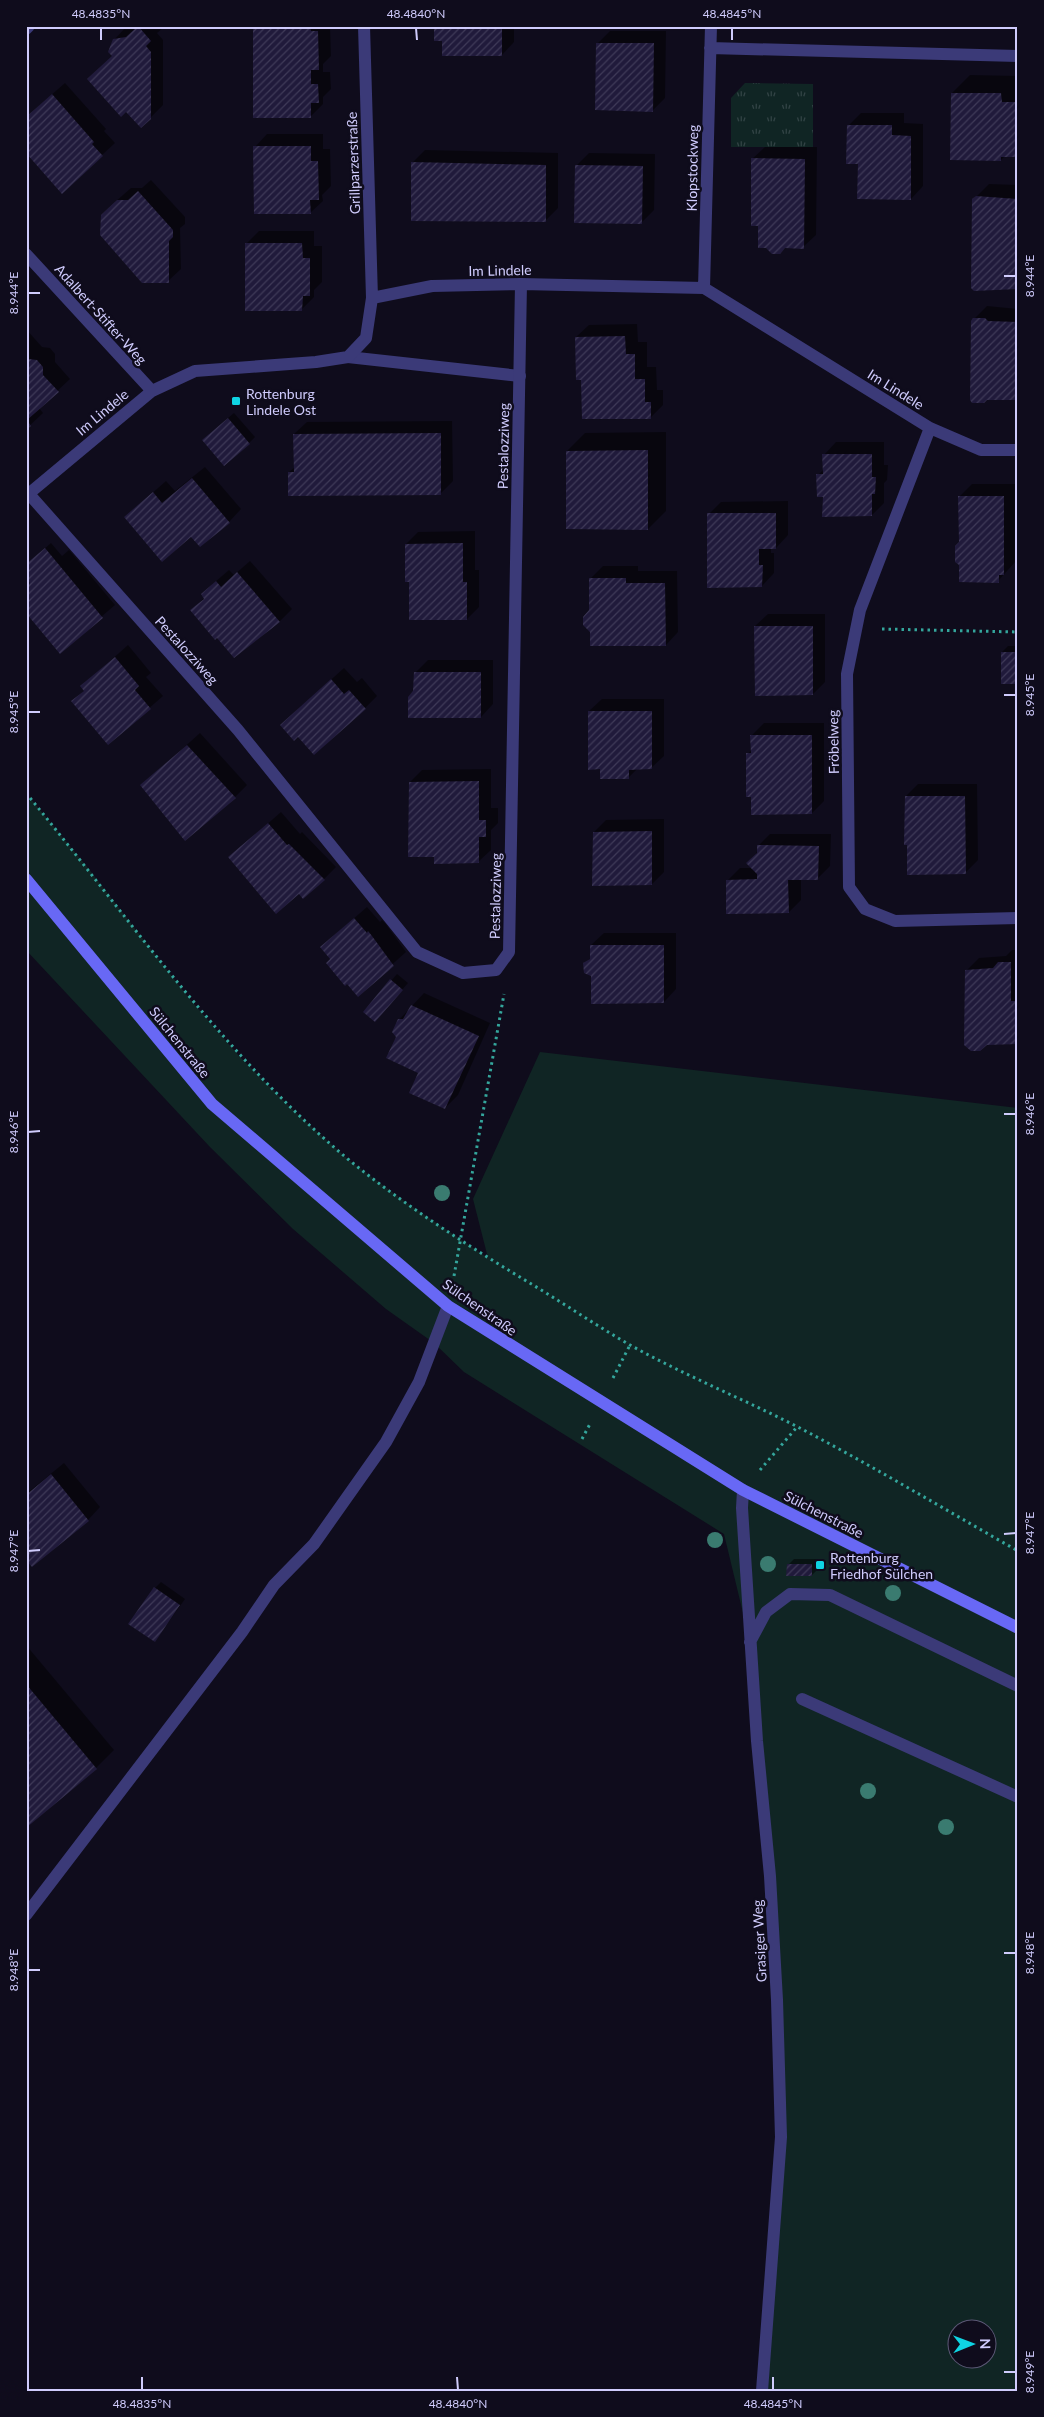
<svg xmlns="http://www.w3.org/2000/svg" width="1044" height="2417" viewBox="0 0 1044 2417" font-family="Lato,sans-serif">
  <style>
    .grass { fill: #102524; fill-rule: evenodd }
    .park { fill: url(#park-tufts) }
    .shadow { fill: #0007 }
    .building { fill: url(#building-hatch) }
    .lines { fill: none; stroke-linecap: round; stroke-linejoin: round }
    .path { stroke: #34a69c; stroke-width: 3; stroke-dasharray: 2.5 4; stroke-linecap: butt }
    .lane { stroke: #3b3a78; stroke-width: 12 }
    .street { stroke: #3b3a78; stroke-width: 12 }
    .secondary { stroke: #6868f5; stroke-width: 12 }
    .tree { fill: #3a7b70 }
    .ticks { fill: none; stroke: #cfcbfc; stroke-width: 2 }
    .poi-dot { fill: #0fd4e3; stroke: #0f0c1c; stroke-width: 2 }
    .labels { text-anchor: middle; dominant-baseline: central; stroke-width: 5; stroke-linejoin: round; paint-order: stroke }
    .street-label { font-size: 14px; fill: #cfcbfc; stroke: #0f0c1c }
    .poi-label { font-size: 14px; fill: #cfcbfc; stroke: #0f0c1c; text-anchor: start }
    .neatline { fill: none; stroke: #cfcbfc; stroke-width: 2 }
    .ticks-label { font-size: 12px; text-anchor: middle; fill: #cfcbfc }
  </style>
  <defs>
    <pattern id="park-tufts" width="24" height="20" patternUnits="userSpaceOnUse" patternTransform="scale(1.25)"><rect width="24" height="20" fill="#102524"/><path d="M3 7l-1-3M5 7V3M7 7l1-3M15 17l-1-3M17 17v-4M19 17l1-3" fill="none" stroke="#324345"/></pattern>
    <pattern id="building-hatch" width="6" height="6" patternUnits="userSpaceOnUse" patternTransform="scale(1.25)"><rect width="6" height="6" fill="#201a3b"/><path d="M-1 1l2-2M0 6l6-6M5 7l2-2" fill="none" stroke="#3f3a58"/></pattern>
  </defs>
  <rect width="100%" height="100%" fill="#0f0c1c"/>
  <path class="grass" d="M26,793L88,868L188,997L239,1056L295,1112L350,1161L407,1203L488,1258L473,1199L540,1052L1018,1108V2391H762L781,2137L750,1642L724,1534L464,1372L434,1343L386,1309L293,1229L210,1147L26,950ZM956,2330H986V2360H956Z"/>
  <path class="park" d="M745,83L813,84V147H731V98Z"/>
  <path class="shadow" d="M161,26L163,28L157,33L163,40V105L150,118L113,55L114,40L126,27Z
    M254,26H330L331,56L323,64V72H330L331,89L323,97V104L310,117Z
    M435,26H514V42L502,55L444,39Z
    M610,31H666L665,98L653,110L598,43Z
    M970,75L1018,76V156H1005L1001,160L952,93Z
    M65,83L106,129L104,131L115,143L62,192L26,117Z
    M861,113H904V123L923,124V186L911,199L859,163L848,126Z
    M267,134H323V149H330L331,186L322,195L323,201L310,213L255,147Z
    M765,147H817L816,235L803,247H785L759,225L752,159Z
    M425,150L558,153V208L545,221L412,163Z
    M589,153L655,154L654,210L642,222L576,166Z
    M151,180L185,217V224L180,228L181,269L168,281L115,202L131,188H142Z
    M989,184L1018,185V289L974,199Z
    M259,231H314V246H322V282L314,290V297L302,309L246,244Z
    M987,306L1018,309V399L972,321Z
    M637,324L638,342H647V367H656L657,390H663V405L650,418L576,337L589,325Z
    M26,329L42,347L50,348L55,354V362L70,379L39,408L43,413L26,429Z
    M234,413L255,437L249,443L209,434Z
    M452,421L453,481L440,494L289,472L295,467L294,434L307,422Z
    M666,432V511L648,529L567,451L585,433Z
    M836,442H884V465H888L887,480L884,483V503L872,515L824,496L818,475L824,469V455Z
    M205,467L241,509L229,522L191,535L125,517L166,481L175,491Z
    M972,484H1016V561L998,581L960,565L959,497Z
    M788,501V535L776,548H771V553H774V573L762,586L709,514L721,502Z
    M475,531V570H479V607L467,619L410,581L406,544L418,532Z
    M51,543L62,556L69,550L115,605L60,652L26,586L31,582L26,565Z
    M250,561L292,609L280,621L234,656L192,610L205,597L202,594L215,582L229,570L234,575Z
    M603,566H638V571H677L678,632L666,645L591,631V578Z
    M768,614H825V682L813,694L755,626Z
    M128,645L151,673L146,677L163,696L108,744L73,702L85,690L82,686Z
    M1008,646H1018V683L1002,652Z
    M428,660H493V704L481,717L415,691V673Z
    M344,668L357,682L362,678L377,696L365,708L294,713Z
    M602,699H664V756L651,768H638L628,778L601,768L589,711Z
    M764,723H824V801L812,813L752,796L748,754L752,749V735Z
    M200,733L247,785L235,797L142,785Z
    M491,769V808H498V823L491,830V850L478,862L435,856L410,782L422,770Z
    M918,784H977L978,860L965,873L906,796Z
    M281,812L300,834L302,832L336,867L324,879L299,892L230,857Z
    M664,819V872L652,884L594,832L606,820Z
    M770,834H831L830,866L818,878H801V900L789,912L728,880L740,868H753L758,846Z
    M367,907L380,922L382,920L385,923L406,952L358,995L321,947Z
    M604,933H676V989L664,1002L592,975L585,963L592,957L591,945Z
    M1012,950H1018V1043L966,971L979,958L1006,956Z
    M397,974L408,983L381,1014L365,1011Z
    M424,993L490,1023L458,1095L445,1108L397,1036L399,1020Z
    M64,1463L100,1507L88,1520L26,1558V1494Z
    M794,1559H818V1569L812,1575L788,1565Z
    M161,1582L185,1599L155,1641V1588Z
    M26,1645L114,1750L96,1768L26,1826Z"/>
  <path class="building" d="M138,26L151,41L146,46L151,52V119L141,128L126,112L121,117L87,79L112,56L108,52L113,39L126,37Z
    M253,26H310L311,31H318L319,70H311V84H318L319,103H311V118H253Z
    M434,26H502V56H442V41H434Z
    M596,43H654L653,112L595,110Z
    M951,93H1001L1002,102H1018V157H1001V161L950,160Z
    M52,94L94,142L92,144L103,156L62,194L26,153V117Z
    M847,125H892V135L911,136V200L857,199L858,164H846Z
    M253,146H311V161H318L319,200H310L311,214H254Z
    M751,158L805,159L804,249L785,248L780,254H772L766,248H758V226H751Z
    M411,162L546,165V222L411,221Z
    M575,165L643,166L642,224L574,223Z
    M138,191L173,230V237L169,241V283H142L100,235L101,215L117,200H128Z
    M976,196L1018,199V289L974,291L971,288L972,199Z
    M245,243H302L303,258H310V296H303L302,311H245Z
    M973,318H985L988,321L1018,322V400H987L984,403H972L970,400L971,321Z
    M625,336L626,354H635V379H645V402H651V419H582L581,380H576L575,337Z
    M26,356L29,359L37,360L43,367V375L59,392L27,420L31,426L26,430Z
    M228,418L250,444L224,466L202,440Z
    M441,433V495L288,496V472H294L293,434Z
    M648,450V530L566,529V451Z
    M822,454H872V477H876L875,494H872V516L822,517L823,497H817L816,474H823Z
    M192,478L230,523L200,547L191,537L162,562L124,517L153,492L162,503Z
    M958,496H1004V575H999V583L959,582V565L955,562V546L959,542Z
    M707,513H776V549H759V565H763L762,587L707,588Z
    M463,543V582H467V620H409V582H405V544Z
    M45,548L103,618L60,654L26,613V586L30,583L26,578V564Z
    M237,572L280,622L234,658L217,638L215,640L190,610L204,599L201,594L216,581L221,587Z
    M589,578H626V583H665L666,646H590V632L583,625V617L589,610Z
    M754,626H813V695L755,696Z
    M1001,652H1018V684H1001Z
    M115,657L139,686L135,690L151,709L108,745L71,701L84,691L80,686Z
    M414,672H481V718H408V697L413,691Z
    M331,679L344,694L349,690L366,709L314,755L298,737L294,741L280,725Z
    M588,711H652V769L629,770V779H600V769L588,770Z
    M750,735H812V814L751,815V797H746V753H751Z
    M187,745L236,798L185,841L140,785Z
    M479,781V820H486V837H479V863L434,864V857H408L409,782Z
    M905,796H965L966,874L907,875V845H904Z
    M268,823L287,845L289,844L325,880L303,899L299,894L276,914L228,857Z
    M652,831V885L592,886L593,832Z
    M757,845L819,846L818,880H788L789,913L726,914V880L757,879V874L746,863L757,853Z
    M354,918L367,933L368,931L372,936L394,966L358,997L347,984L345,986L326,963L330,959L320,947Z
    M590,945H664V1003L591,1004V976L584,973L583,963L590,959Z
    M998,962H1011V1001H1018V1044L987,1045L980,1051H971L964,1045L965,970L993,968Z
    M390,979L403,990L375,1022L363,1012Z
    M411,1005L479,1036L445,1109L409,1093L418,1073L386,1058L396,1037L392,1032L398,1019H403Z
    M51,1474L89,1521L32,1567L26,1560V1495Z
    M787,1564H812V1576H786Z
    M154,1587L180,1605L155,1642L128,1624Z
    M26,1684L97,1769L26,1828Z"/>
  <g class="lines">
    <path class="path" d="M882,629L1018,632
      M26,793C130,919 223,1055 349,1160C408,1208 473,1249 538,1288C569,1307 599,1327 630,1345C684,1375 741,1398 796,1426C871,1465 944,1509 1018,1551
      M454,1276L504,994
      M613,1378L630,1345
      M582,1439L590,1424
      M760,1470L797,1427"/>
    <path class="lane" d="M348,357L520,376
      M743,1490L742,1508L757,1741L770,1876L777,2000L781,2137L762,2391
      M750,1642L766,1612L790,1594L830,1595L1018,1686
      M802,1699L1018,1797
      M26,1915L242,1632L274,1585L314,1544L386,1442L419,1382L448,1306"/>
    <path class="street" d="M26,29L29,26
      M710,48L1018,56
      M26,254L152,391
      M704,288L711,26
      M372,298L432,286L521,284L704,288L930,428L981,450H1018
      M930,428L860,610L847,674L849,887L865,909L895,921L1018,918
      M29,494L238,730L417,952L463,973L496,970L509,952L521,284
      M26,496L152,391L195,371L316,362L348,357L366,338L372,298L364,26"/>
    <path class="secondary" d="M26,879L212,1104L448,1306L743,1490L1018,1628"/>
  </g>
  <g class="tree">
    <circle cx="442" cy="1193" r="8"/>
    <circle cx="715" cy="1540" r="8"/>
    <circle cx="768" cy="1564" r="8"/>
    <circle cx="893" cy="1593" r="8"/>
    <circle cx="868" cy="1791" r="8"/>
    <circle cx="946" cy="1827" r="8"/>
  </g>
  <path class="ticks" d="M101,28V40M416,28L417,40M732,28V40M1004,276H1016M28,293H40M1004,695H1016M28,712H40M1004,1114H1016M28,1132L40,1131M1004,1534L1016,1533M28,1551L40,1550M1004,1953H1016M28,1970H40M1004,2372H1016M142,2377V2390M457,2377L458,2390M773,2377V2390"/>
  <g class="poi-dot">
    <rect x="231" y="396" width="10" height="10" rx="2.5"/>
    <rect x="815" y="1560" width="10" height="10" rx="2.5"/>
  </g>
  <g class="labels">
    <g class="street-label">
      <text transform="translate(353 163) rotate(-92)">Grillparzerstraße</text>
      <text transform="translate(692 168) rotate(-89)">Klopstockweg</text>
      <text transform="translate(500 270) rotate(-1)">Im Lindele</text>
      <text transform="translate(101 314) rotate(48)">Adalbert-Stifter-Weg</text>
      <text transform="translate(896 389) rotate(32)">Im Lindele</text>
      <text transform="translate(102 412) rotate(-40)">Im Lindele</text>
      <text transform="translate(503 446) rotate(-89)">Pestalozziweg</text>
      <text transform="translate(187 650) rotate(48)">Pestalozziweg</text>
      <text transform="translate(833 742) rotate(-91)">Fröbelweg</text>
      <text transform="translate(495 896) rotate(-89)">Pestalozziweg</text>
      <text transform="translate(180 1042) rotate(51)">Sülchenstraße</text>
      <text transform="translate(480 1307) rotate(35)">Sülchenstraße</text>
      <text transform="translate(824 1514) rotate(27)">Sülchenstraße</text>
      <text transform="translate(759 1941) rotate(-93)">Grasiger Weg</text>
    </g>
    <g class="poi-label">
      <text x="246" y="393">Rottenburg<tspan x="246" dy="16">Lindele Ost</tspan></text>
      <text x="830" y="1557">Rottenburg<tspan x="830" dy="16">Friedhof Sülchen</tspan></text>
    </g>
  </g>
  <rect width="1044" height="2417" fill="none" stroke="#0f0c1c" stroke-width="55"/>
  <g transform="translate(972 2344) rotate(89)"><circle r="24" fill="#0f0c1c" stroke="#5c5876"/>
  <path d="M0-4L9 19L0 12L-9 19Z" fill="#0fd4e3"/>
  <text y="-8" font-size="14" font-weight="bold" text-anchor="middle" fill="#cfcbfc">N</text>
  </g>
  <rect x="28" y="28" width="988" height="2362" class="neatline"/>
  <g class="ticks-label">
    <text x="101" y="18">48.4835°N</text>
    <text x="416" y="18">48.4840°N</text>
    <text x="732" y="18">48.4845°N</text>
    <text transform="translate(1030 276) rotate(-90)" y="4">8.944°E</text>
    <text transform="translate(14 293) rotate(-90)" y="4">8.944°E</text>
    <text transform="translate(1030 695) rotate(-90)" y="4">8.945°E</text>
    <text transform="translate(14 712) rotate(-90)" y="4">8.945°E</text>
    <text transform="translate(1030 1114) rotate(-90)" y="4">8.946°E</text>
    <text transform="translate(14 1132) rotate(-90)" y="4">8.946°E</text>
    <text transform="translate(1030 1533) rotate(-90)" y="4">8.947°E</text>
    <text transform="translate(14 1551) rotate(-90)" y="4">8.947°E</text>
    <text transform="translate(1030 1953) rotate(-90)" y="4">8.948°E</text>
    <text transform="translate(14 1970) rotate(-90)" y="4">8.948°E</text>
    <text transform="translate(1030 2372) rotate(-90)" y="4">8.949°E</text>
    <text x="142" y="2408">48.4835°N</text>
    <text x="458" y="2408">48.4840°N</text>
    <text x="773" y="2408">48.4845°N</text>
  </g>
</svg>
